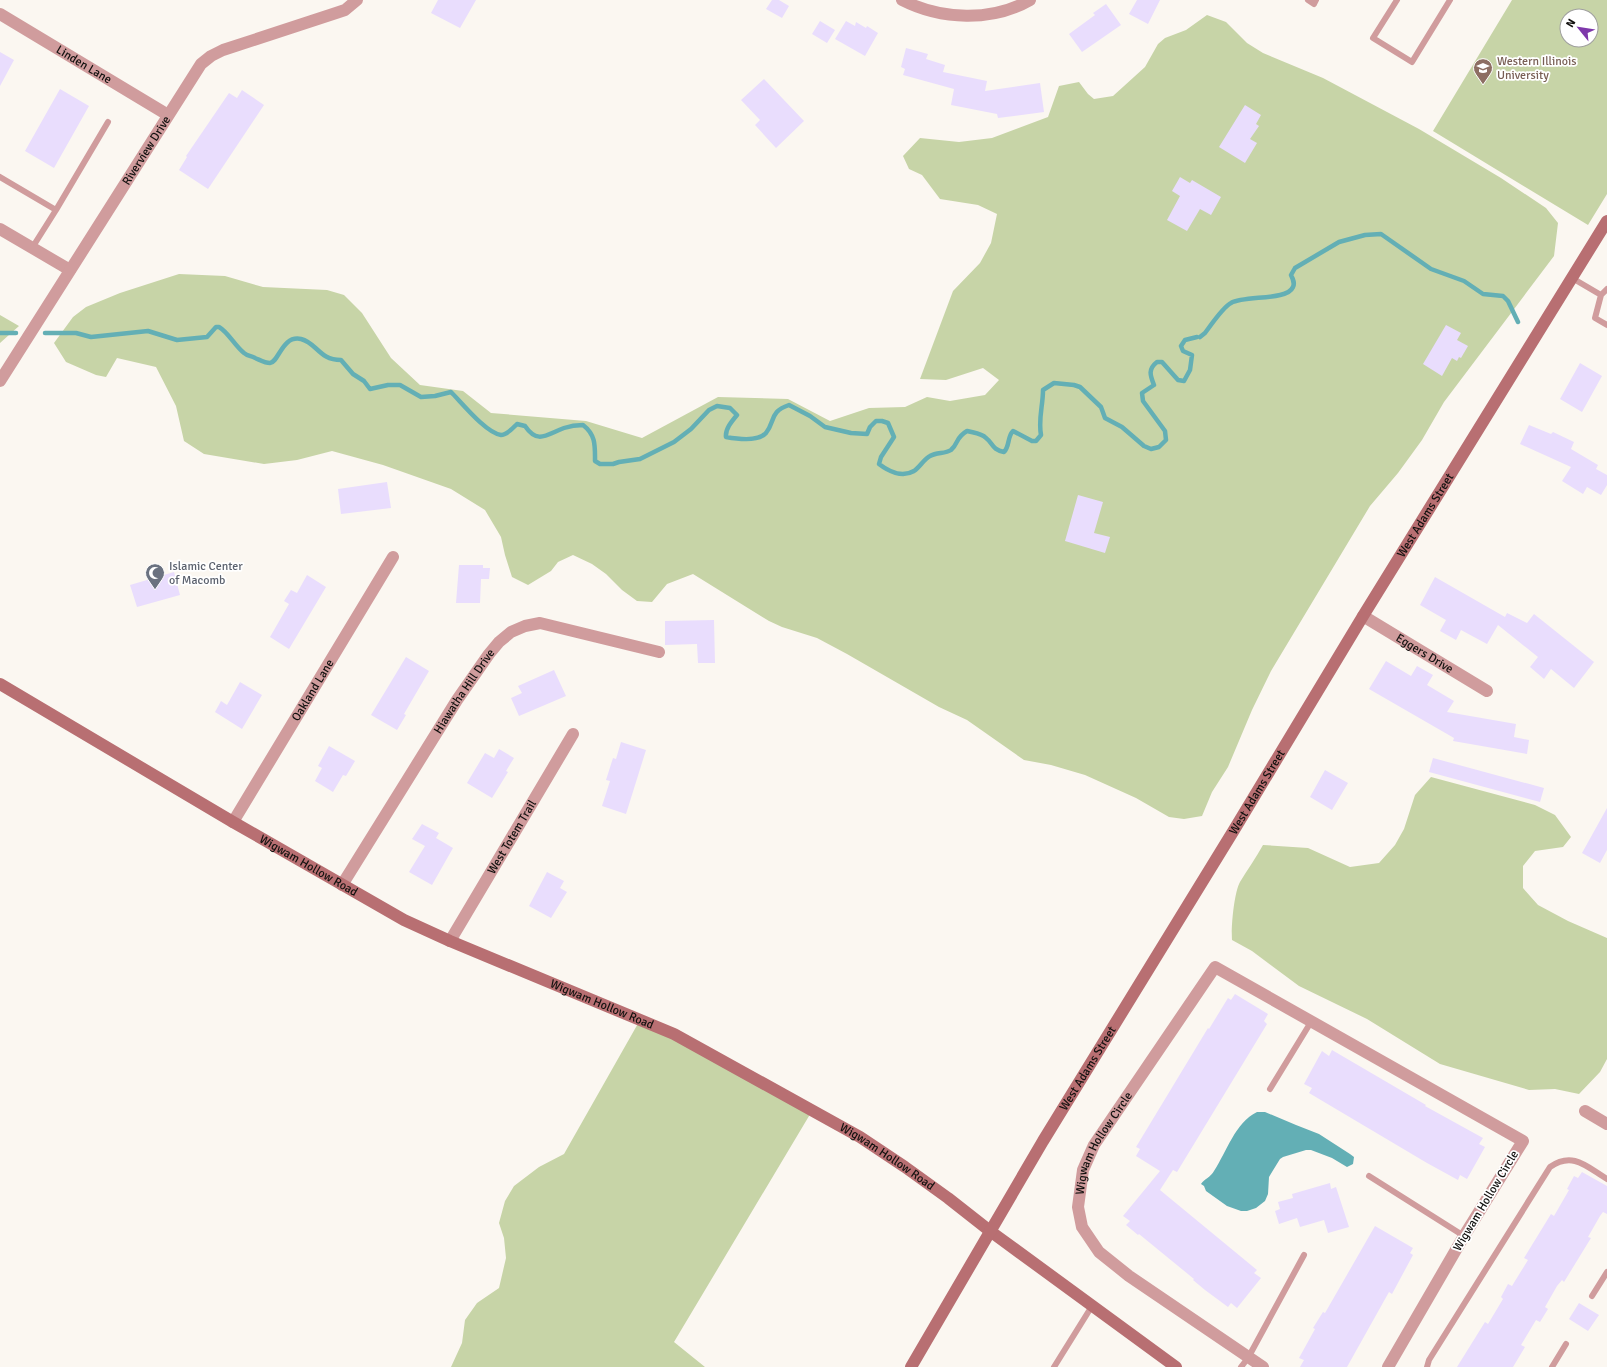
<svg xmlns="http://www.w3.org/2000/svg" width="1607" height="1367" viewBox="0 0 1607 1367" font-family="Signika,sans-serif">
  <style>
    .green { fill: #c7d4a7; fill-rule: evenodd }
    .water { fill: #63afb5 }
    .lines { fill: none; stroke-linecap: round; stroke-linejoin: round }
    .stream { stroke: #63afb5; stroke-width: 4.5 }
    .building { fill: #e9ddfd }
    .lane { stroke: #d09c9d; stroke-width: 6 }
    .street { stroke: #d09c9d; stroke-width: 12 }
    .secondary { stroke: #b86f72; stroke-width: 12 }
    .labels { text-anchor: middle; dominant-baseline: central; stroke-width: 3.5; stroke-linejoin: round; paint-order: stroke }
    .education-label { font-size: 12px; fill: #785e54; stroke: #fff; text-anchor: start }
    .street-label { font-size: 12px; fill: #12110f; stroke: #fff }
    .worship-label { font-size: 12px; fill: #5b616d; stroke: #fff; text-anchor: start }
  </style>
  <rect width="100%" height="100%" fill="#fbf7f1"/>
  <path class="green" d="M1512,0H1607V194L1588,225L1433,131ZM1567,16H1591V40H1567Z
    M1207,15L1226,22L1247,43L1263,53L1323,78L1419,129L1501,178L1546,208L1558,223L1554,256L1444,402L1422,440L1398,473L1370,506L1271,671L1252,710L1228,767L1212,792L1202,816L1184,819L1169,817L1136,798L1085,775L1051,765L1024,760L967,720L939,707L847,654L817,638L782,627L769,621L693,574L667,584L652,602L637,601L622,590L606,574L592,564L573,555L558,562L551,571L528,585L512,577L505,555L501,537L485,510L451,489L383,465L332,451L297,460L264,464L204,454L184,441L176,406L156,367L117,358L106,377L96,375L66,362L54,343L73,317L86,307L120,293L179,274L225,276L263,287L327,290L344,295L362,313L391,358L420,385L463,391L491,413L586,421L642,438L718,397L788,399L830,421L869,408L905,407L927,397L950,401L985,395L999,380L983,368L946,380L920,379L953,291L980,263L991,243L997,214L978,205L940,199L922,175L909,169L903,156L920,138L959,142L992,138L1048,117L1059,86L1079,82L1088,94L1094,99L1113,96L1145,67L1158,44L1165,38L1186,30Z
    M0,315L19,326L0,343Z
    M1431,777L1535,805L1555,815L1571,837L1563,847L1535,851L1523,866V888L1538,905L1568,921L1607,938V1059L1600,1072L1579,1094L1555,1089L1529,1090L1440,1064L1367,1019L1299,986L1252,951L1232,940C1231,927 1234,893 1240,882C1247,870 1256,858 1263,845L1308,848L1350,867L1379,863L1395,845L1404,829L1415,795Z
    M640,1020L812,1111L674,1342L705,1367H451L462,1343L465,1320L477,1303L499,1288L506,1258L504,1238L499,1223L505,1201L514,1186L539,1167L564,1154Z"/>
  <path class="water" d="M1257,1112H1265L1296,1125L1319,1134L1350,1154L1354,1157L1353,1164L1347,1167L1332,1158L1311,1150H1306L1283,1157L1280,1159L1269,1177L1268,1194L1265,1201L1256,1208L1247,1211H1241L1227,1206L1206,1191L1204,1186L1201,1184C1204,1179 1211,1177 1214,1171C1227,1151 1235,1123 1257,1112Z"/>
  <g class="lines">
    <path class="stream" d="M0,333H16
      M45,333H76L91,337L148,331L177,340L207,337L216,327H219C228,332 235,346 244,353C247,356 252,356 255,358C260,360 265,363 270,363C279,362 282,335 301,339C317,343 319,360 341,360L353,374L364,381L370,389L388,385H400L421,397L435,396L451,392C462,403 486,433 501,435C507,435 513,428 517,424L525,426C538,445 547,434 564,428C570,426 577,425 583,425C596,435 595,446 595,461L600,464H613L619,462L640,459L674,442L691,429L709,410L717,406L730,408L737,415C732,421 725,429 726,437C737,439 758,442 766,433C776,420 769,412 789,405L810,416L825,427L851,433L867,434L870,427L876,421H882L888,423L894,437L881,457L879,464C888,471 902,478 914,471C920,467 924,459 930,456C937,452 945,454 951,450C959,443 955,438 967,431C974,433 981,433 986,438C994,444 991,449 1004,452C1010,446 1007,437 1013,431L1032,441H1036L1041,435C1038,419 1043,406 1043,390L1054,383L1074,385L1080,387L1101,407L1105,418L1122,427L1144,446L1151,449L1159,447L1166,440L1165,431L1143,401L1142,393L1154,385C1150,375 1148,369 1157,362H1162L1178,380L1184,381L1190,370L1192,355L1183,351L1181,346L1185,340L1197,337
      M1200,337L1205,333C1211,325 1223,307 1231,303C1245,295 1287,301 1293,287C1295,283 1293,279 1291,275L1295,268L1339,242L1365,235L1381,234L1431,269L1464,281L1483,294L1503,296L1508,301L1518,322"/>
  </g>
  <path class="building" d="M438,0H476L460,28L431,13Z
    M772,0H779L789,6L782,18L766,9Z
    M1137,0H1160L1148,24L1129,14Z
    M1106,4L1121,25L1082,52L1069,34L1095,15L1093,13Z
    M820,21L835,30L827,43L812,34Z
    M846,21L855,26L856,22L866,28L867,26L878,33L865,56L835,39Z
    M906,48L928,54L926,59L945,65L943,72L987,81L985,91L1040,83L1044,112L998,118L997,114L951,105L954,89L903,75L905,69L901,67Z
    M0,52L14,60L0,86Z
    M764,79L804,121L776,148L755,125L760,120L741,100Z
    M60,89L89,106L54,168L25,151Z
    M242,90L264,105L208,189L179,170L187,157L186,156L229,93L237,98Z
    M1245,105L1261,115L1256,124L1259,126L1250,139L1257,143L1245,163L1219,147Z
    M1180,177L1190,183L1192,180L1221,197L1211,215L1200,209L1187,231L1167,220L1180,196L1172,191Z
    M1446,325L1461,333L1457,340L1468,346L1461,358L1459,357L1457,361L1452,358L1442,376L1423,364Z
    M1580,363L1602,376L1582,412L1560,399Z
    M1529,425L1551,434L1553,432L1574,442L1571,449L1598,465L1596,469L1607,475V485L1601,495L1587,487L1583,494L1562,481L1571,467L1520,444Z
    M387,482L391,508L341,514L338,489Z
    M1078,495L1103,502L1094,533L1110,537L1105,553L1065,541Z
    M459,565H483V568H490L489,579H481L480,603H456Z
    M174,572L180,595L137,607L130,585Z
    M307,575L326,587L289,649L270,637L289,604L284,601L291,590L297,593Z
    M1435,577L1505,617L1507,613L1527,623L1534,614L1594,662L1574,688L1551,669L1544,679L1530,667L1538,657L1498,625L1487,644L1461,630L1456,640L1440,631L1446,620L1420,605Z
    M714,620L715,663H698L697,644L665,645V621Z
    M406,657L429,671L404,714L406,715L397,730L371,715Z
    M1386,661L1411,676L1417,666L1433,675L1427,685L1454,701L1447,712L1516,724L1514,737L1529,740L1527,754L1453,741L1454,738L1369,689Z
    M554,670L566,696L519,716L511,698L522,693L518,686Z
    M240,682L262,695L242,729L215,712L221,701L227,705Z
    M621,742L646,750L626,814L602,806L610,781L606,780L613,758L616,759Z
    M329,746L355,761L346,776L343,775L333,792L315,781L322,768L318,766Z
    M499,749L514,758L506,771L508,772L492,798L467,783L485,753L494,758Z
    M1433,758L1544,788L1540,802L1429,772Z
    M1325,770L1348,783L1332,810L1310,797Z
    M1607,808V850L1600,863L1582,853Z
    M422,824L439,833L436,838L453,848L432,885L409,872L425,846L412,839Z
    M547,872L564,881L560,888L567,892L551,918L529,906Z
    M1235,994L1268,1014L1264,1021L1267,1024L1177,1172L1173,1170L1160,1190L1257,1270L1254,1273L1261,1278L1237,1308L1231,1303L1228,1307L1205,1290L1193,1280L1194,1279L1139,1234L1138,1235L1126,1225L1130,1221L1123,1216L1160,1171L1136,1156L1140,1149L1136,1147L1208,1028L1209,1029L1228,998L1231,1000Z
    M1332,1050L1426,1105L1425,1106L1483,1138L1479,1144L1485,1147L1467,1179L1460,1175L1458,1180L1427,1163L1309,1093L1312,1088L1304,1084L1322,1051L1329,1056Z
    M1582,1172L1607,1186V1214L1603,1212L1600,1216L1588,1237L1591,1238L1583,1251L1564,1282L1562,1280L1557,1286L1545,1307L1548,1309L1540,1322L1536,1320L1521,1345L1525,1347L1513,1367H1457L1485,1322L1488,1324L1503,1299L1501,1297L1508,1284L1512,1286L1515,1281L1528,1260L1524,1258L1551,1214L1554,1216L1569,1190L1567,1189L1574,1176L1578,1178Z
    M1330,1183L1331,1189L1336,1187L1349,1227L1328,1233L1324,1220L1300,1227L1297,1218L1279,1224L1275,1211L1280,1209L1278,1202L1293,1198L1292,1194Z
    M1375,1226L1413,1248L1410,1253L1413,1255L1392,1294L1389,1292L1347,1367H1300L1304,1360L1299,1358L1315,1329L1313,1328L1323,1312L1325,1313Z
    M1579,1303L1599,1315L1588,1331L1569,1319Z"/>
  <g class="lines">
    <path class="lane" d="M1308,0L1314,4L1316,0
      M1397,0L1373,38L1412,62L1450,0
      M0,177L56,210L32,248
      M56,210L108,122
      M1572,278L1601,295
      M1607,289L1601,295L1595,318L1607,325
      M1270,1089L1311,1022
      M1369,1176L1464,1236
      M1592,1296L1607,1272
      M1054,1367L1092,1306
      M1241,1367L1248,1358L1304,1255
      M1427,1367L1429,1360L1550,1167C1573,1151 1587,1167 1607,1179
      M1552,1367L1566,1344"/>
    <g class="street">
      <path d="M902,0C941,20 992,22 1030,0"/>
      <path id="s1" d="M0,14L168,115"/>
      <path d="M0,229L70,270"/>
      <path id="s2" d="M0,381L201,64L211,56L223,50L336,13L345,10L357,0"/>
      <path id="s3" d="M1363,616L1487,691"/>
      <path id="s4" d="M233,822L393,557"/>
      <path id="s5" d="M342,885L457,700L489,654L499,642L511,632L525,626L540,623L659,652"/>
      <path id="s6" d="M450,941L573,734"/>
      <path d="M1585,1111L1607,1124"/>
      <path id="s7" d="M1263,1367L1129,1276L1099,1252L1082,1227L1078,1207L1083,1170L1094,1145L1215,967L1523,1141L1464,1236L1388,1367"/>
    </g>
    <g class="secondary">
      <path id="s8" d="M0,684L233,822L404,920L450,941L674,1034L860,1137L905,1167L948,1198L990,1231L1176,1367"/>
      <path id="s9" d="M911,1367L1043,1141L1234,830L1363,616L1607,221"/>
    </g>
  </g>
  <defs>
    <symbol id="university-pin" viewBox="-11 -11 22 30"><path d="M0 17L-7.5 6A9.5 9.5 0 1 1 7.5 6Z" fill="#8d6e63" stroke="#fff"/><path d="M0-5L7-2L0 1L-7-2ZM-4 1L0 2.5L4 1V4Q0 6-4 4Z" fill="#fff"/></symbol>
    <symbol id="mosque-pin" viewBox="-11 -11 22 30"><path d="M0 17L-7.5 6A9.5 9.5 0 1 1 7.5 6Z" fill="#6b7280" stroke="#fff"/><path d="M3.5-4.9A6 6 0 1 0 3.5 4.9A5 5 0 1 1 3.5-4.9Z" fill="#fff"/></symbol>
  </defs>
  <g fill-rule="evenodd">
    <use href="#university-pin" x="1472" y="57" width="22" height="30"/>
    <use href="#mosque-pin" x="144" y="562" width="22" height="30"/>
  </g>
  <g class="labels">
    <g class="education-label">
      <text x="1497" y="61">Western Illinois<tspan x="1497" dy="14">University</tspan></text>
    </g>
    <g class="street-label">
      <text stroke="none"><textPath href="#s1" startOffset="98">Linden Lane</textPath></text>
      <text stroke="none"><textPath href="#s2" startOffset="273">Riverview Drive</textPath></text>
      <text stroke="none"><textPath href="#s9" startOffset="995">West Adams Street</textPath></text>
      <text stroke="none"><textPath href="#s3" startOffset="72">Eggers Drive</textPath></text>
      <text stroke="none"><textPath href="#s4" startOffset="154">Oakland Lane</textPath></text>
      <text stroke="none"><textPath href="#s5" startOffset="229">Hiawatha Hill Drive</textPath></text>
      <text stroke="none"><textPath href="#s9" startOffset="671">West Adams Street</textPath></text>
      <text stroke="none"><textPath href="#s6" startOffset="121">West Totem Trail</textPath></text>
      <text stroke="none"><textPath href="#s8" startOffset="358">Wigwam Hollow Road</textPath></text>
      <text stroke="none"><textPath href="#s8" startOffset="683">Wigwam Hollow Road</textPath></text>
      <text stroke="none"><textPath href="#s9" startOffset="347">West Adams Street</textPath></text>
      <text stroke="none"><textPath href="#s7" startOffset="321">Wigwam Hollow Circle</textPath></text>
      <text stroke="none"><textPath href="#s8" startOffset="1007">Wigwam Hollow Road</textPath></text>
      <text transform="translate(1486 1201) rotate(-59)">Wigwam Hollow Circle</text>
    </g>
    <g class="worship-label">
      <text x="169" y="566">Islamic Center<tspan x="169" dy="14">of Macomb</tspan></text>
    </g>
  </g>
  <g transform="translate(1579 28) rotate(300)"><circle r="19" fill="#ffffff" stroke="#a0a09f"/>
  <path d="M0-3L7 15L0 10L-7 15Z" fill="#7e38ab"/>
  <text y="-6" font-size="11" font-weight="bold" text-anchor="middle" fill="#12110f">N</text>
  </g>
</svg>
